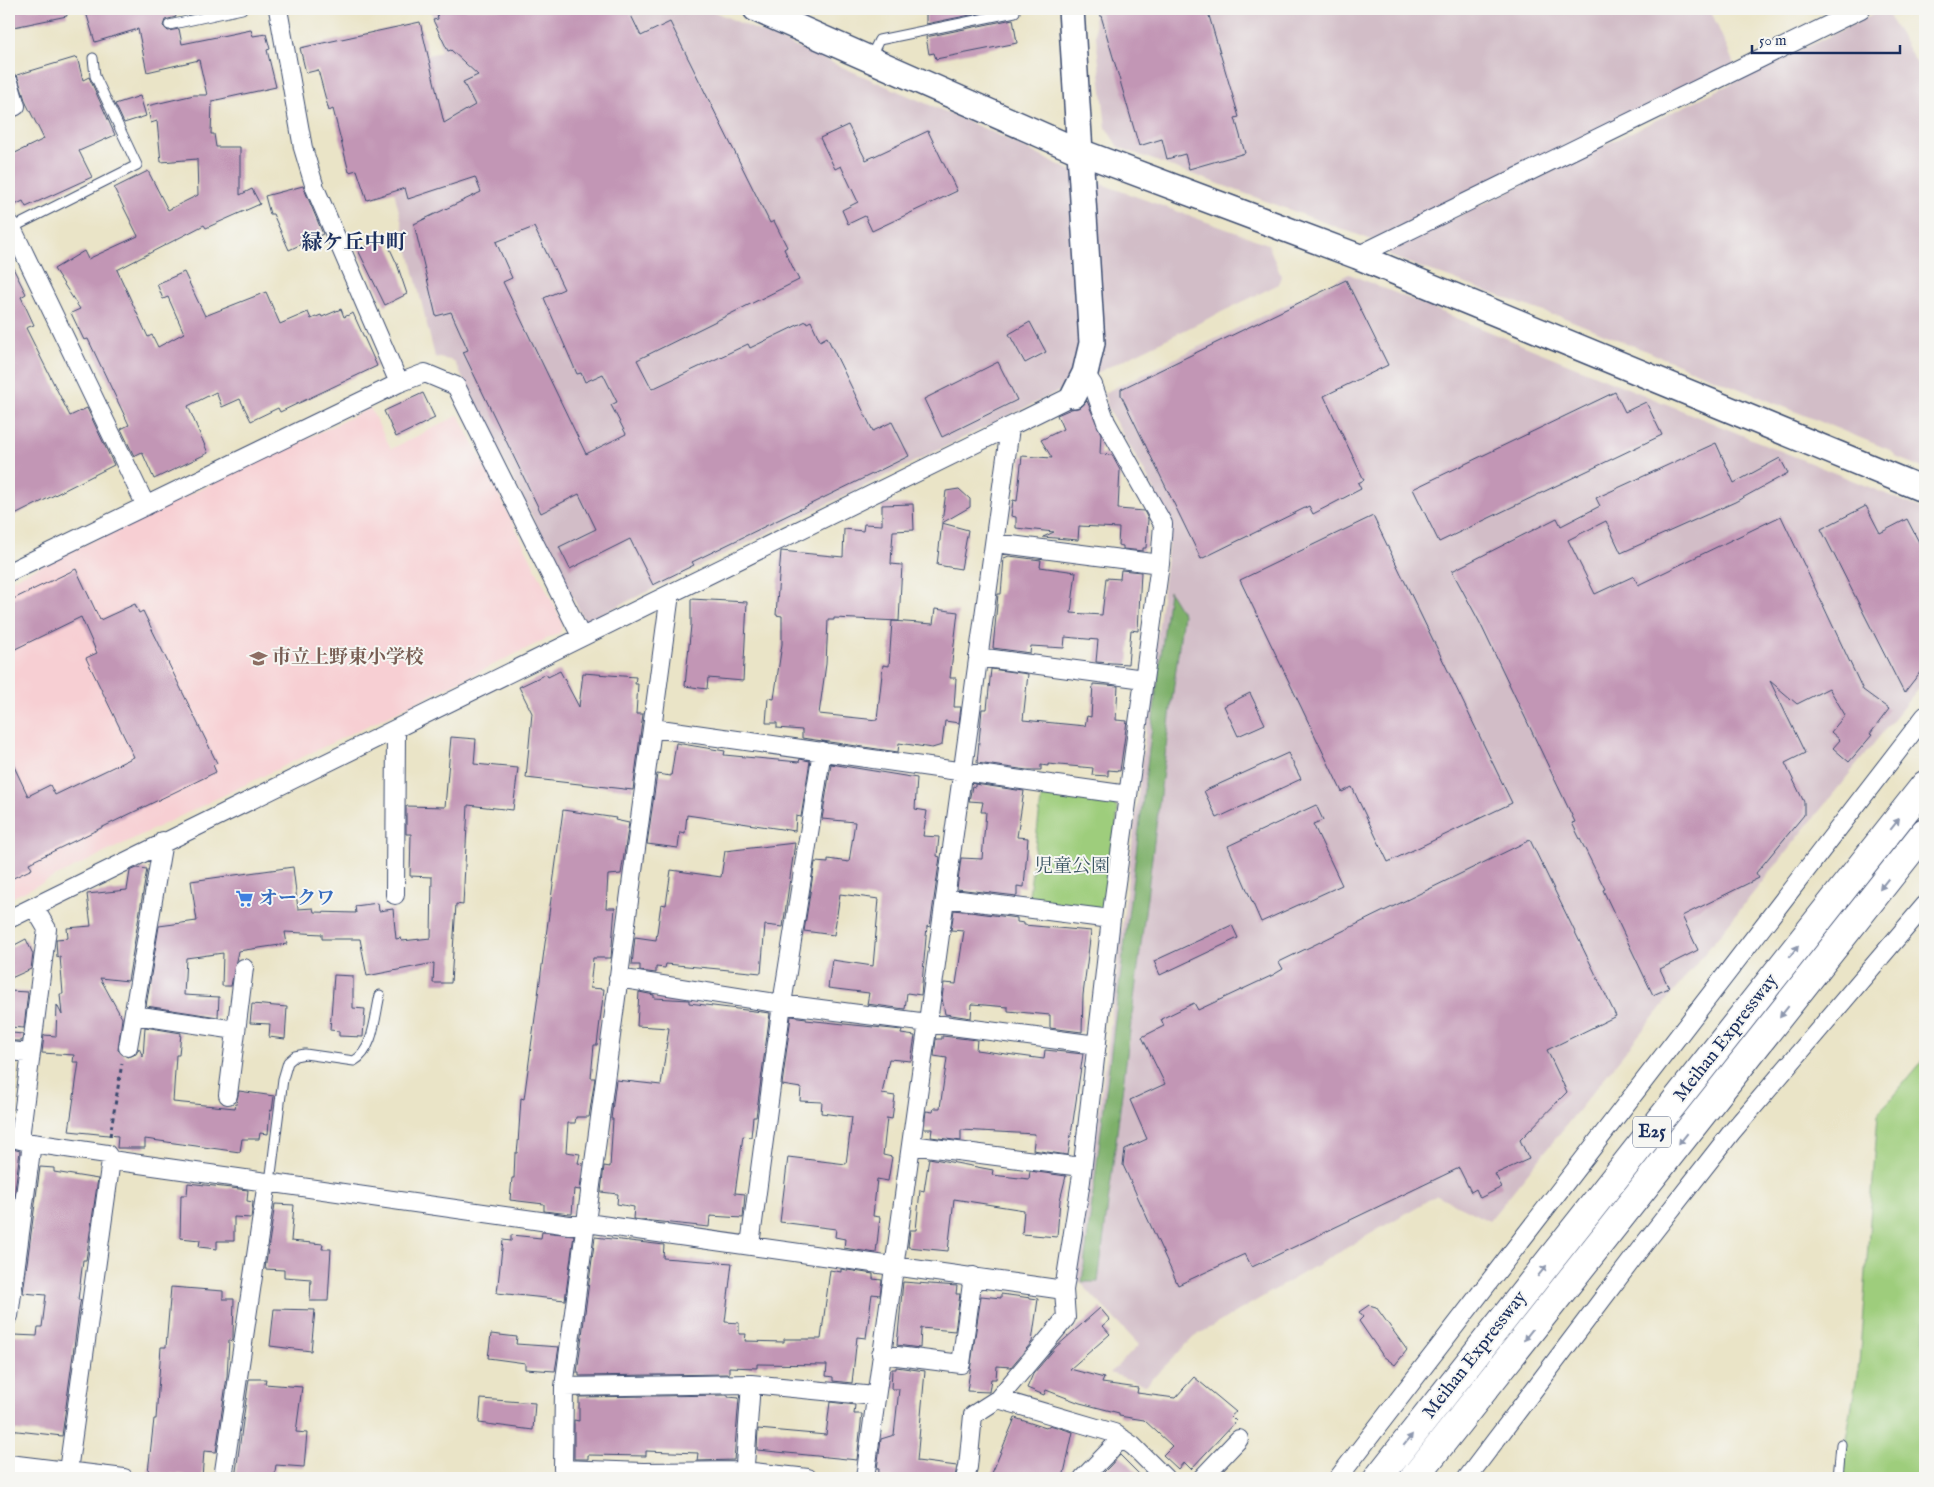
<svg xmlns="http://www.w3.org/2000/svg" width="1934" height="1487" viewBox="0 0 1934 1487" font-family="'IM FELL English','Noto Serif JP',serif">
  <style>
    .built { fill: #f7cfd3 }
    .industrial { fill: #d2bdc7 }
    .green { fill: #9ecd7b; stroke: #5c7e6c }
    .forest { fill: #7eb06b; stroke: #4c7064 }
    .building { fill: #c296b5; fill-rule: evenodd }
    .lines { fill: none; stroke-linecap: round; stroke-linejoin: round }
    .lane-casing { stroke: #3a4a6e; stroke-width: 11 }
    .street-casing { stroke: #3a4a6e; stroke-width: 20 }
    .secondary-casing { stroke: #3a4a6e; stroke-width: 28 }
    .highway-casing { stroke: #3a4a6e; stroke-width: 30 }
    .path { stroke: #3a4a6e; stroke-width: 3; stroke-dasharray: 4 4; stroke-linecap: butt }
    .lane { stroke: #fff; stroke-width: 9 }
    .street { stroke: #fff; stroke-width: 18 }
    .secondary { stroke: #fff; stroke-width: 25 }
    .highway { stroke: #fff; stroke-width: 28 }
    .oneway { fill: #8d97ae }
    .labels { text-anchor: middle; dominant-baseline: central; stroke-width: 4; stroke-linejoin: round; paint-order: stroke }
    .shield { fill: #f6f6f2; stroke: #5d6b8a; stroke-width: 1 }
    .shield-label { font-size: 18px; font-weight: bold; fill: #1b2f5e }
    .education-label { font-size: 19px; font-weight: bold; fill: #785e54; stroke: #f6f6f2; text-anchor: start }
    .park-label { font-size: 19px; fill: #3c5665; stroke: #f6f6f2 }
    .shop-label { font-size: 19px; font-weight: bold; fill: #366cbe; stroke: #f6f6f2; text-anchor: start }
    .street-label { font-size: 19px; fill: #1b2f5e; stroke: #f6f6f2 }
    .quarter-label { font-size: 21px; font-weight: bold; fill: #1b2f5e; stroke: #f6f6f2 }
  </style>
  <rect width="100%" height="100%" fill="#f6f6f2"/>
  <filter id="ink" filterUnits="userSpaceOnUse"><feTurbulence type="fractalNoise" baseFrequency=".02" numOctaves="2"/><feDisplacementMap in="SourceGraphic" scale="10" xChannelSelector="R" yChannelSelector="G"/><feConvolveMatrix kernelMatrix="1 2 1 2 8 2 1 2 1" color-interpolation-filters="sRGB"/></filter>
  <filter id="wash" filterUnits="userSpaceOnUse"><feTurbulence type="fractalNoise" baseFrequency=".0096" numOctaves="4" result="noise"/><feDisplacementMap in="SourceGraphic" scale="20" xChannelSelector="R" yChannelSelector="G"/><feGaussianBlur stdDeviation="1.12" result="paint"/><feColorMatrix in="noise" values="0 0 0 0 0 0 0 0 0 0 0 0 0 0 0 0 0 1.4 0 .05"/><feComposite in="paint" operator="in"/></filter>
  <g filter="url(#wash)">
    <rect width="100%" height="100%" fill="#eae4c7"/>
    <path class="built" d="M370,408L391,449L459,415L562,621L561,632L9,899V581Z"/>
    <path class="industrial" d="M431,9H708L992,132L1090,180L1268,244L1281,276L1279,284L585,622L454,361L435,357L364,70L441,52Z
      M1093,9H1710L1734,64L1372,240L1118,147L1106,128Z
      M1885,9L1919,67L1925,65V469L1898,458L1890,450L1560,316L1552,315L1389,256L1388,250Z
      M1349,274L1925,510V680L1489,1221L1437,1195L1194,1337L1146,1385L1110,1373L1139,1345L1076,1278L1108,1045L1171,524L1148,478L1108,409L1104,393Z"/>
    <path class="green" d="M1042,792L1113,802L1118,810L1107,904L1100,910L1028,903Z
      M1925,1058V1478H1843L1846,1439L1859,1364L1878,1114Z"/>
    <path class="forest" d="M1169,591L1183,614L1098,1282H1082Z"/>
    <g id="blocks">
      <path class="building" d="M9,9H66L67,16L9,28Z
        M85,9H174L176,17L165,20L163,26L168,31L179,29L182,44L251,30L253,36L266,34L270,49L267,50L276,87L212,101L211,134H214L216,147H240V195L252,189L260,204L206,228L204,225L117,270L148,337L152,335L158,347L184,333L168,297L163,299L157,284L184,272L205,316L266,292L280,324L308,312L311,319L321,315L322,317L341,309L344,317L353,313L377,366L280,412L278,408L251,421L240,399L222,407L216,392L188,406L208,453L154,479L142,452L134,456L121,429L129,425L88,339L84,340L71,313L80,309L54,269L84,251L88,259L138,236L114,188L148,171L168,210L198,195L197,159L161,162L157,121L151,123L147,106L194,95H207L199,60L147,72L138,29L95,42Z
        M436,9H628L641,36L670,22L770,223L774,221L787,247L784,249L799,280L637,360L652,389L748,344L750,348L806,321L807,323L811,321L820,341L827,337L873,431L892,422L909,456L692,562L694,565L653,585L630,539L570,569L559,547L596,529L579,494L541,513L463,352L468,350L451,312L436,316L414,224L481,192L475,177L408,199L405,188L367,200L357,170L349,172L333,109L329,111L318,70L306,73L300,48L420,22L444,123L475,105L463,82L478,75L451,50L448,51L433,20L438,19ZM534,227L563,287L564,289L544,298L577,374L581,373L585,382L603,374L617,402L611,405L626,434L586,454L503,282L512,278L496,242Z
        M926,9H1000L926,24Z
        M1099,9H1207L1239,117L1235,118L1245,153L1189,169L1185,154L1167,159L1162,139L1139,146Z
        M1013,19L1017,43L936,59L934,53L929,54L926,37Z
        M77,57L83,80L89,77L115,135L79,151L92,177L26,207L23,201L9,208V156L44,139L26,103L17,75Z
        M140,96L146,116L124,123L115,104Z
        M848,125L866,160L928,131L957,191L872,231L865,216L848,224L842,210L858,202L841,166L835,169L820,138Z
        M303,186L323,234L289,250L273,214H270L265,196Z
        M385,238L397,264L407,294L385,305L358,250Z
        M9,260L26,294L21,297L34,325L26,328L70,416L87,408L114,465L9,518Z
        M1346,280L1388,365L1324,396L1364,480L1358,483L1361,489L1313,514L1309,506L1201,559L1121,395V389Z
        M1030,322L1046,352L1025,363L1009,334Z
        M998,362L1017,400L942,437L924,399Z
        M1615,392L1625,412L1646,402L1662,435L1439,542L1413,489Z
        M423,393L435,418L396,437L384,411Z
        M1087,401L1101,434L1100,454L1112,455L1120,470L1118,509L1144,511L1148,519L1146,548H1143V551L1123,549V546L1118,545L1119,528L1079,526L1078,540L1043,537L1054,532L1016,528V517L1011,516L1013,500L1017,501L1022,456L1052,458L1041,440L1063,429L1057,415L1071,409L1081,407Z
        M1716,443L1734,483L1780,458L1788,473L1735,502L1621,553L1606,521L1568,540L1595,594L1634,576L1638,585L1781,516L1863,690L1889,709L1870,734L1872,735L1849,762L1833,748L1840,740L1831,732L1845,715L1829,688L1797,704L1770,681L1805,753L1785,763L1804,802V815L1756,873L1759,878L1682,916L1698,950L1660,969L1669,988L1653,995L1603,890L1605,889L1572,823L1575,822L1480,623L1452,571L1557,518L1561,526L1600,506L1596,498Z
        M959,489L970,499V507L942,523L946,491Z
        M913,504L914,530L893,531L891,564L902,565L899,621L834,618V620H828L826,664L819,714L877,720L883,665L889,666L892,621L933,624L935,609L958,612L950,678H956L954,707H961L959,723L945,721L942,745L932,748L899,743L898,752L802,738V730L777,728V723H766L768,698L774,699L782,644V616L776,615L781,551L843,557L844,529L863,531L864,524L882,525V505Z
        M1866,506L1880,533L1907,519L1921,546L1925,544V666L1904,693L1821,529Z
        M1373,516L1512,803L1388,862L1352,787L1342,792L1240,580Z
        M942,523L968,530L961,569L937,565Z
        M1009,556L1041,560L1040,567L1076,572L1071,613L1102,615L1106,578L1120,579L1121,570L1141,572L1138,631L1131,630L1128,664L1096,662L1098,640L1065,637L1064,648L1031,646L1030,653L993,648L998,594H1001L1004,558Z
        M76,569L100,620L135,604L139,613L143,611L217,763L213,765L216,772L29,863L32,869L9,880V756L28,796L50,785L55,795L134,757L86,658L97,653L81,617L9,652V601Z
        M691,599L747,602L743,681L708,678L707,689L685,686L691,625Z
        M991,669L1028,674L1023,720L1085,726L1087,716L1091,717L1093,684L1118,686L1116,720L1127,721L1120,771L1108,770V776L1092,775L1093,768L1048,764V766L1041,765V770H1027L977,763L982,709H987Z
        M560,671L579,707L583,673L636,677L635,684H638L636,714H643L633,790L526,778L532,713L519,687L546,674L548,677Z
        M1250,693L1265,724L1238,736L1224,706Z
        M451,737L476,739L474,764L518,768L513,810L468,805L463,905L456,904L451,983H433L434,963L367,976L360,939H322V934L285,932L287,944L238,951L231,986H222L223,953L186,958L184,995L219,997L218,1017L146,1006L159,926L197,921L191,881L293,867L298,909L313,908L314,912L356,913L355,906L378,903L379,911L393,909L396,939L401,938L402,941L431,938L432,877L410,876L411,834H406V806L445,807Z
        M676,743L725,751L724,755L799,762L800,759L810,761L801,817L796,816L795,831L687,815L685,833L680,832L678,848L647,844L657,774L671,776Z
        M1288,753L1301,779L1217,818L1204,791Z
        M831,764L917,778L915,809L927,811L923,836L939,837L937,856L940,857L930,927L927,926L921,995L907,993L905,1009L867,1004L869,993L828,988L832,960L873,966L879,899L840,894L834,935L804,931L815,862L828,863V859L849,862L855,822L822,819Z
        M975,784L1024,791L1017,837L1028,838L1024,887L1017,886V896L957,889L961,858L982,859L986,812H981L983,802L969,801L972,786L975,787Z
        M1316,805L1323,820L1313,824L1342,885L1261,922L1228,846Z
        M563,810L616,818L615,820L629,823L621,874L608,875L606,908H615L611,958H593L590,988L604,989L597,1045H594L591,1078H595L589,1117H576L575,1123H568L566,1152L580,1154L578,1163L583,1164L580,1190L574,1189L572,1214H570L544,1211V1204L510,1200L512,1178H514L515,1153H517L518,1144L521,1098L524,1099Z
        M1530,840L1616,1016L1547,1050L1567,1092L1520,1140L1529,1159L1495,1174L1502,1187L1480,1198L1476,1189L1471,1192L1459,1168L1252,1267L1245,1254L1178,1285L1123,1165L1125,1149L1147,1139L1130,1100L1165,1084L1142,1037L1164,1026L1161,1019L1194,1003L1198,1010L1273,975L1283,969L1279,962Z
        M795,843L783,927L765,925L761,973L666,964L665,968L656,967V973L640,971V965H632L635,937L656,940L661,904L666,905L671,870L721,877L725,851Z
        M137,868L147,869L128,981L100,978L122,1018L118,1050L127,1057L136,1054L139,1048L143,1057L145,1027L181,1033L179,1055H176L173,1102L235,1108L239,1091L274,1096L272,1111L270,1110L268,1134L260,1133L259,1139H242L240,1152L145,1139V1148H117L118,1136L69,1131L79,1062H73L74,1055L42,1053L44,1035L56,1036L57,1005L62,1015L60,994H63L60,956L57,957L56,939L68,938L67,928L91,926L87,894L127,890L130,871Z
        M954,910L1017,918V922L1024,923V925L1091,931L1083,995L1082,1032L1050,1028V1015L1008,1011V1007L972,1004L971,1018L945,1014L942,998L944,983L956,984L964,931L951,930Z
        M1232,925L1238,938L1160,975L1154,961Z
        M26,939L33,954L31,969L9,979V948Z
        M334,975L353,976V1008L365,1009L363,1037L339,1036V1031L330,1030Z
        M9,991L28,992L24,1028L9,1027Z
        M639,992L654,995V998L689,1000V1003L770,1013L756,1117H753L751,1137L743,1136L735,1193L745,1194L743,1218L710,1216L709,1227L633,1219L634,1207L617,1204L618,1194L601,1192L604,1166L610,1167L613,1119H611L616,1080L661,1085L669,1028L637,1026Z
        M252,1004L287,1007L285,1039L269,1037L270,1024L250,1023Z
        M791,1016L806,1018V1020L902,1030L901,1034L915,1036L911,1061L889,1059L882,1094L895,1096L892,1119L887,1118L883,1155L892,1157L888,1181L877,1179L873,1216L880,1217L876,1253L844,1248L845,1239L835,1237L836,1229L780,1222L788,1157L846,1164L852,1117L821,1113L822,1102L800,1101L801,1088L782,1085Z
        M12,1033L23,1034L22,1041H12Z
        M942,1036L977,1040L976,1050L1044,1059L1045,1050L1083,1054L1068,1155L1033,1150L1035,1134L961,1130V1141L931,1137L932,1129H924L925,1119L926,1111L933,1112L934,1108H940L947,1058L934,1056L936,1039H942Z
        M9,1148L20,1151L9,1237Z
        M929,1158L993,1170L992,1175L1029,1179L1030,1171L1066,1176L1060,1200L1057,1237L1022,1234L1024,1210L954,1199L948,1251L908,1247L910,1230H916L920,1190L924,1191Z
        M40,1167L54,1168V1172L98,1179L86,1260H83L78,1300H81L80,1303L62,1436L9,1430L14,1335L37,1336L38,1327H42L46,1295L23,1293Z
        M188,1183L248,1190L247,1201L253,1202L251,1218L234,1217V1241H217V1249L199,1247L200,1240L180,1238L181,1195H187Z
        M275,1204L294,1205L291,1241L323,1244L322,1249H331L328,1301H310L311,1279L284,1277V1270L265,1269Z
        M542,1232L574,1235L565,1300L497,1293L503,1240L511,1241V1235L541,1238Z
        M595,1237L664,1245L663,1258L732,1263L725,1322L739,1323V1334H746L745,1341L784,1342V1339H821L830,1270L841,1272V1269L873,1274V1279L882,1280L880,1295L872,1294L866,1338L857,1337L852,1383L833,1381V1377L826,1376L827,1365L757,1364V1368L729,1367V1374L579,1376V1373H577Z
        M903,1282L957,1286L956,1294H960L955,1331L921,1328L920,1348L897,1345Z
        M171,1287L223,1291V1299H234L233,1335V1341L229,1340L227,1377L216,1452L204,1451L202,1478H184V1475L148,1472L154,1419H156L161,1347H166Z
        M1001,1294L1038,1299L1032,1342L1011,1367L997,1366L996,1379H991L989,1392L967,1391L981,1296L1001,1298Z
        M1369,1305L1376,1307L1407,1350L1395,1365L1383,1356L1359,1321L1363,1317L1359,1312Z
        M1100,1308L1110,1320L1103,1326L1110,1334L1070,1369L1104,1378L1102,1383L1138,1388L1137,1393L1175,1398L1194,1377L1236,1412L1231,1416L1236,1421L1191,1469L1184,1462L1178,1469L1163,1455L1172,1446L1144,1420L1119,1416V1413L1080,1403L1046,1390L1044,1395L1027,1388L1033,1374L1056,1347Z
        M274,1309L315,1310L311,1351L270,1346Z
        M491,1334L517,1337L516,1344L559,1347L555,1371L525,1369V1363L488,1358Z
        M896,1367L925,1371L917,1461L957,1466L955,1478H878L879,1469H877L881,1439L894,1435L899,1389H891L892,1369H896Z
        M249,1379H266L265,1384L302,1387L296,1432L307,1433L304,1467L276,1465L274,1478H235Z
        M728,1395V1397L739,1398L734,1460L697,1461L698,1453L646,1451V1456L588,1455V1459H574V1420L579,1421V1397Z
        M481,1399L535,1403L533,1430L479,1423Z
        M830,1402L855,1405L854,1414H862L857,1460L757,1450L758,1429L826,1435Z
        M1015,1418L1046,1428L1050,1425L1073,1432L1063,1478H990Z
        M1120,1455L1143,1478H1098L1109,1467Z"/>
    </g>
  </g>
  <g filter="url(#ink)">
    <use href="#blocks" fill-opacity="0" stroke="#3a4a6e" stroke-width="1"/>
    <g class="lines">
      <defs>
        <path id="lane" d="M169,25L242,9
          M870,58L879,40L1015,12
          M12,228L137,165L95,76L93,58
          M270,1182L283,1079L288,1062L295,1056L305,1054L354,1061C374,1050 375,1015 380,995
          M1838,1478L1841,1444"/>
        <path id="street" d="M278,9L303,148L315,188L399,383
          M9,82L16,106L9,109
          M9,222L146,506
          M1357,256L1861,9
          M995,543L1160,564
          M9,572L399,383L425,373L456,386L581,636
          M978,657L1144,679
          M653,728L1128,795
          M395,895L396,729
          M945,898L1111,919
          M9,919L1074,395
          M618,978L782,1004L1097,1045
          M134,1015L236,1030
          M128,1047L163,841
          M9,1051L31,1053
          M228,1095L244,968
          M9,1137L32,1143L107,1154L111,1160L569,1225L594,1224L1064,1290
          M20,1138L47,929L34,907
          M911,1145L1081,1167
          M750,1245L782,1004L822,751
          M9,1316L32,1143
          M881,1354L961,1364L973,1276
          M564,1387L751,1384L875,1396
          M998,1399L1114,1433L1133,1446L1165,1478
          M9,1464L124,1478
          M68,1471L111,1160
          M643,1472L744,1471L808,1478
          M223,1478L267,1182
          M643,1478V1472L563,1469L564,1387L670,594
          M744,1478L751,1384
          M865,1478L1010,428
          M965,1478L968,1467L973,1415L998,1399L1066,1318L1064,1290L1081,1181L1111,919L1160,564L1163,524L1106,422L1093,385L1085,373
          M1083,1478L1122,1438
          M1202,1478L1239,1439
          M1338,1478L1925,716
          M1467,1478L1641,1248L1731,1133L1925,905"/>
        <path id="secondary" d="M756,9L1078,151L1357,256L1925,490
          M1071,9L1092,343L1085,373L1074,395"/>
        <path id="highway" d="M1378,1478L1925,785
          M1414,1478L1925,832"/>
      </defs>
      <use href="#lane" class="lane-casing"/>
      <use href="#street" class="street-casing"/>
      <use href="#secondary" class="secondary-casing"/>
      <use href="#highway" class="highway-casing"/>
      <path class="path" d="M110,1136L122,1063"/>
      <use href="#lane" class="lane"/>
      <use href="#street" class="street"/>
      <use href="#secondary" class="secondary"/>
      <use href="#highway" class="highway"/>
    </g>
    <defs><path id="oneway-solid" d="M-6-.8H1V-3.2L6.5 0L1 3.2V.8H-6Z" transform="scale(1.25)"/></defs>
    <g class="oneway">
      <use href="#oneway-solid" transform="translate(1895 824) rotate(-52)"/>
      <use href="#oneway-solid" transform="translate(1884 884) rotate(128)"/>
      <use href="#oneway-solid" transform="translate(1794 951) rotate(-52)"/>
      <use href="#oneway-solid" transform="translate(1784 1012) rotate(128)"/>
      <use href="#oneway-solid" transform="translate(1683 1139) rotate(128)"/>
      <use href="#oneway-solid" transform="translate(1542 1271) rotate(-51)"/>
      <use href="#oneway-solid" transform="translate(1528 1335) rotate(128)"/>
      <use href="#oneway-solid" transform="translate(1408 1440) rotate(-52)"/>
    </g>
  </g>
  <defs>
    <symbol id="school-bare" viewBox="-9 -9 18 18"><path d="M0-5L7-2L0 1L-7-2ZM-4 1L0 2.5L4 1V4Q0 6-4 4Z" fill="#8d6e63" stroke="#f6f6f2" stroke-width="2.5" paint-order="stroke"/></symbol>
    <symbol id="supermarket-bare" viewBox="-9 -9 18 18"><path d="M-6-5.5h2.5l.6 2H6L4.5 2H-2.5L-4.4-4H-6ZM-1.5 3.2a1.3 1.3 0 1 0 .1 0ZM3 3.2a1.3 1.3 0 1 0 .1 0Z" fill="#3f7fe0" stroke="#f6f6f2" stroke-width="2.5" paint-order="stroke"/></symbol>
  </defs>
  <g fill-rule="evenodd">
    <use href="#school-bare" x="246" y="646" width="25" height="25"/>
    <use href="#supermarket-bare" x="232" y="886" width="25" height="25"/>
  </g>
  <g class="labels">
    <rect class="shield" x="1633" y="1116.5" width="38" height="31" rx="4"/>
    <g class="shield-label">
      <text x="1652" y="1132">E25</text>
    </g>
    <g class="education-label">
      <text x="272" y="658">市立上野東小学校</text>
    </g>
    <g class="park-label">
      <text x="1072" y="867">児童公園</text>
    </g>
    <g class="shop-label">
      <text x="259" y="899">オークワ</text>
    </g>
    <g class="street-label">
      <text transform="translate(1726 1038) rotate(-52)">Meihan Expressway</text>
      <text transform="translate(1475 1355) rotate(-52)">Meihan Expressway</text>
    </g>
    <g class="quarter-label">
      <text x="354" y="243">緑ケ丘中町</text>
    </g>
  </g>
  <rect width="1934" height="1487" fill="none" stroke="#f6f6f2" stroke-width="30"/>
  <path d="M1752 45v8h148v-8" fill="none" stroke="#1b2f5e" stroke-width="2.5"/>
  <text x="1759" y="45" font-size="15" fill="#1b2f5e" stroke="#f6f6f2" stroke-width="4" paint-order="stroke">50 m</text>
</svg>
